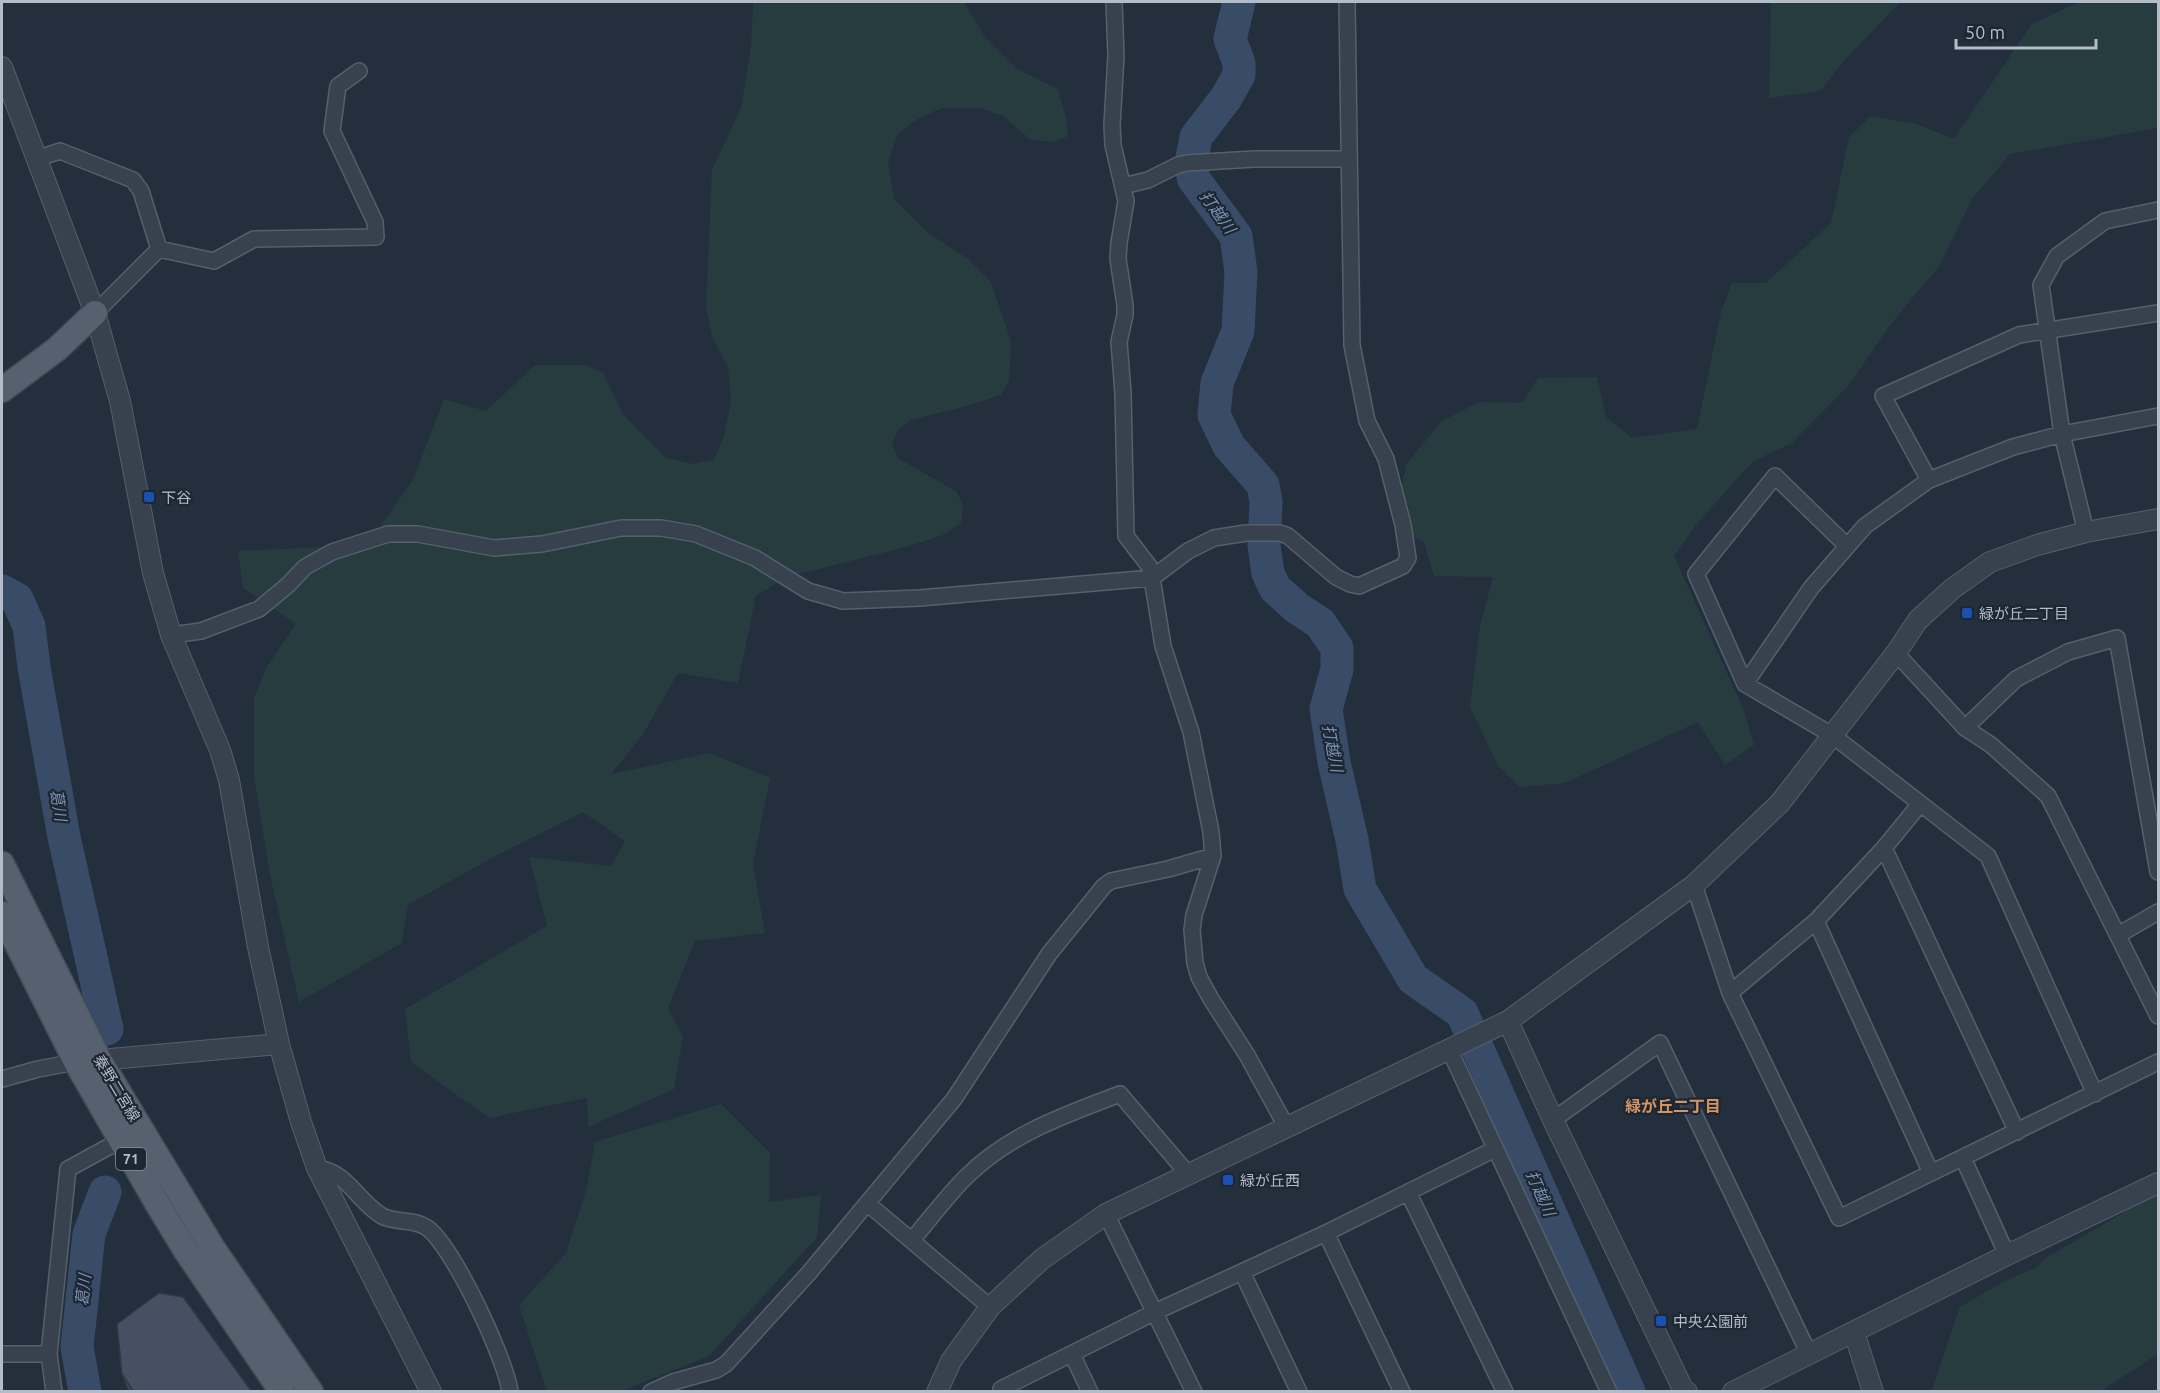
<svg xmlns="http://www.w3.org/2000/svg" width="2160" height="1393" viewBox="0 0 2160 1393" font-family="Ubuntu,'Noto Sans JP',sans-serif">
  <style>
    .green { fill: #263c3f }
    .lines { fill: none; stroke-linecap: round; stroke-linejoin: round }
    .river { stroke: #394c67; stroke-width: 33 }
    .minor-casing { stroke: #565f6c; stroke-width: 18 }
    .tertiary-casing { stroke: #565f6c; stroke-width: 22 }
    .primary-casing { stroke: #414a57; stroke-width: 27 }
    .minor { stroke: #38414e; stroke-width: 15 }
    .tertiary { stroke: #38414e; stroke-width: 20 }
    .primary { stroke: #56606e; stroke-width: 24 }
    .wall { fill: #3b4654 }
    .building { fill: #455162; stroke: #303945; stroke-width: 1.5 }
    .transit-dot { fill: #1a4fb4; stroke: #1d2633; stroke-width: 2 }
    .labels { text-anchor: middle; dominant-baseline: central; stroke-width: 4.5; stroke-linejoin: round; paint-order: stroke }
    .shield { fill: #1d2633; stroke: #878f9c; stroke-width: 1.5 }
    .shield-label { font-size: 14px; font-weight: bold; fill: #b4bcc9 }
    .poi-label { font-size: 15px; fill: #b4bcc9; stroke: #1d2633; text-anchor: start }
    .street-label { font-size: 15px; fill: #b4bcc9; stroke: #1d2633 }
    .water-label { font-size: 16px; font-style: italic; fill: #7c92b1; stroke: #1d2633 }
    .neighbourhood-label { font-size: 16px; font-weight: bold; fill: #d59563; stroke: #1d2633 }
  </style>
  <rect width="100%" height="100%" fill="#242f3e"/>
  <path class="green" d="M749,2H964L985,37L1017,69L1058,89L1066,118L1068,136L1054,142L1031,140L1003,116L981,108H941L916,120L898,134L888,162L894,199L928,233L967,258L991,282L1011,341L1009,381L1001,395L963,407L910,420L898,430L892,444L898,458L957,492L963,506L961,523L943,535L906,547L787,577L756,596L738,683L678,673L642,736L611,774L710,753L770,778L753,864L765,933L695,941L668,1008L683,1037L674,1089L588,1127L587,1098L489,1118L411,1062L405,1009L547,926L529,857L611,866L625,841L583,812L495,856L408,905L402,943L299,1002L270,875L254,777V699L266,668L296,624L243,588L238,551L367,545L413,480L444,399L486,411L535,365H585L603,373L623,414L666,458L694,464L714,460L724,436L731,399L728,367L712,337L706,306L712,170L741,108L751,47L753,3Z
    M1771,2H1900L1844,61L1820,91L1769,98Z
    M2087,2H2158V128L2010,154L1972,199L1940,265L1890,325L1849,385L1792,443L1752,462L1695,526L1674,556L1743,708L1754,745L1725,765L1698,722L1565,783L1520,787L1498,766L1470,707L1480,626L1493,577L1434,576L1424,542L1412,536L1399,500L1406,464L1442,421L1479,402L1522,403L1538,378L1597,377L1606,417L1632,438L1697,429L1721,312L1732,283H1766L1831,223L1849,137L1871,116L1917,124L1954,139L2031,25L2074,4Z
    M721,1104L770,1153L769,1202L821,1195L817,1237L709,1356L622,1391H547L519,1305L566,1253L587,1187L595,1142Z
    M2158,1192V1354L2101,1391L1931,1392L1960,1307L2003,1282L2037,1267L2046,1258Z"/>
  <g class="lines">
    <path class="river" d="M1239,2L1230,39L1239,63V75L1226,98L1196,137L1192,158L1193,178L1236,236L1241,272L1238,331L1217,383L1214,415L1229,446L1263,485L1266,502L1264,546L1268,573L1275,588L1297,608L1320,623L1337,648V669L1326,709L1334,762L1352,840L1360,889L1413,979L1462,1013L1629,1392
      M2,591L17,599L29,626L34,667L64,837L107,1029
      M85,1392L77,1347L89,1234L105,1192"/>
    <defs>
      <path id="minor" d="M1114,2L1116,56L1112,125L1113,145L1126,201L1119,243L1118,259L1125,305V315L1119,342L1123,393L1126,536L1149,566L1152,578L1163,646L1191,732L1211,832L1213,856L1194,915L1192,930L1195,963L1199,977L1211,999L1247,1055L1287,1128
        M36,159L60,151L133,180L141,191L159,249
        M1123,186L1148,180L1178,165L1187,163L1254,159H1349
        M95,313L159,249L214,261L254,239L376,237L375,222L332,131L338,86L359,71
        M1929,480L1883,396L2019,335L2158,313
        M2086,532L2062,434L2041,285L2057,256L2105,221L2158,210
        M1847,546L1775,476L1696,574L1745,684L1832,735L1988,856L2095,1094
        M171,635L201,631L259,609L288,585L305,567L332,552L388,534H418L494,548L542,544L621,528H661L696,534L755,558L808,591L843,601L920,598L1152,578L1188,551L1214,538L1246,533H1280L1288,536L1336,577L1350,584L1359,586L1403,566L1408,558L1403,525L1386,459L1367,421L1352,345L1347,2
        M1896,653L1965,728L1991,745L2048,796L2158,1016
        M1745,684L1811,588L1865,526L1929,480L2013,447L2062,434L2158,416
        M1965,728L2016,679L2068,652L2117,638L2158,872
        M1884,848L2017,1132
        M1694,885L1730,993L1839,1218L2158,1062
        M1816,921L1931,1173
        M2118,935L2158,912
        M1730,993L1816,921L1884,848L1920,804
        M1449,1049L1609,1392
        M2,1079L38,1069L76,1062
        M1553,1120L1660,1043L1809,1354
        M1963,1158L2007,1255
        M317,1168C348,1172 357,1201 382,1216C395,1223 414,1219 426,1227C452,1244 506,1359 510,1392
        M1408,1192L1505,1392
        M867,1203L990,1307
        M1106,1214L1194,1392
        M1326,1233L1402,1392
        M912,1240C930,1219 947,1196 966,1177C1009,1134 1065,1115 1120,1094L1188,1174
        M1242,1272L1299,1392
        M2,1354H49
        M1072,1354L1090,1392
        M54,1392L49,1354L68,1169L121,1140
        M651,1392L673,1382L716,1370L726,1364L808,1274L954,1099L1049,954L1104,886L1111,881L1168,869L1213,856
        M1002,1392L1001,1389L1155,1312L1326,1233L1495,1149"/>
      <path id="tertiary" d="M2,67L95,313L120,401L153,573L171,635L220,750L229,780L258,947L279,1044L301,1122L317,1168L431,1392
        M1508,1021L1553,1120L1683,1389L1687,1392
        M88,1061L279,1044
        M1854,1332L1873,1392
        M937,1392L951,1361L990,1307L1042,1259L1106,1214L1508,1021L1694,885L1780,803L1896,653L1918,620L1952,589L1990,562L2037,545L2086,532L2158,519
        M1733,1392L2007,1255L2158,1183"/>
      <path id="primary" d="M2,390L57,349L95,313
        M2,864L100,1061L212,1247L311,1392
        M2,914L76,1062L158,1205L186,1251L282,1392"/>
    </defs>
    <use href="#minor" class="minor-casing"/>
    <use href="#tertiary" class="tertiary-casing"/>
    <use href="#primary" class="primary-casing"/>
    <use href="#minor" class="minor"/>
    <use href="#tertiary" class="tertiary"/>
    <use href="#primary" class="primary"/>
  </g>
  <path class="wall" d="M122,1374L252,1392H130L127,1387Z"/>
  <path class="building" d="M159,1293L183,1297L252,1392H134L122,1374L117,1324Z"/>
  <g class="transit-dot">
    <rect x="143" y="491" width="12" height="12" rx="3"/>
    <rect x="1961" y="607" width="12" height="12" rx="3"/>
    <rect x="1222" y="1174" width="12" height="12" rx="3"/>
    <rect x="1655" y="1315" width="12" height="12" rx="3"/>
  </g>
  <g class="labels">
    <rect class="shield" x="116" y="1148" width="30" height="22" rx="4.5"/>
    <g class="shield-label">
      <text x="131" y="1159">71</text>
    </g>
    <g class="poi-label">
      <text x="161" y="497">下谷</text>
      <text x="1979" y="613">緑が丘二丁目</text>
      <text x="1240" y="1180">緑が丘西</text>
      <text x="1673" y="1321">中央公園前</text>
    </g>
    <g class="street-label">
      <text transform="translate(117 1088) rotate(59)">秦野二宮線</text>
    </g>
    <g class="water-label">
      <text transform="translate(1218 212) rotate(54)">打越川</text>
      <text transform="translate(1333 748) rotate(79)">打越川</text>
      <text transform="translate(59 805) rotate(81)">葛川</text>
      <text transform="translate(1541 1193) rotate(66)">打越川</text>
      <text transform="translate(83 1290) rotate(-84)">葛川</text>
    </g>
    <g class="neighbourhood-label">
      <text x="1673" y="1106">緑が丘二丁目</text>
    </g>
  </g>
  <rect width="2160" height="1393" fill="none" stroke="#b4bcc9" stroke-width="6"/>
  <path d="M1956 39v9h140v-9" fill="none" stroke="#b4bcc9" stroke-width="3"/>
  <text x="1965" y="39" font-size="18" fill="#b4bcc9" stroke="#1d2633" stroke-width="4.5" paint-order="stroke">50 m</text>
</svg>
